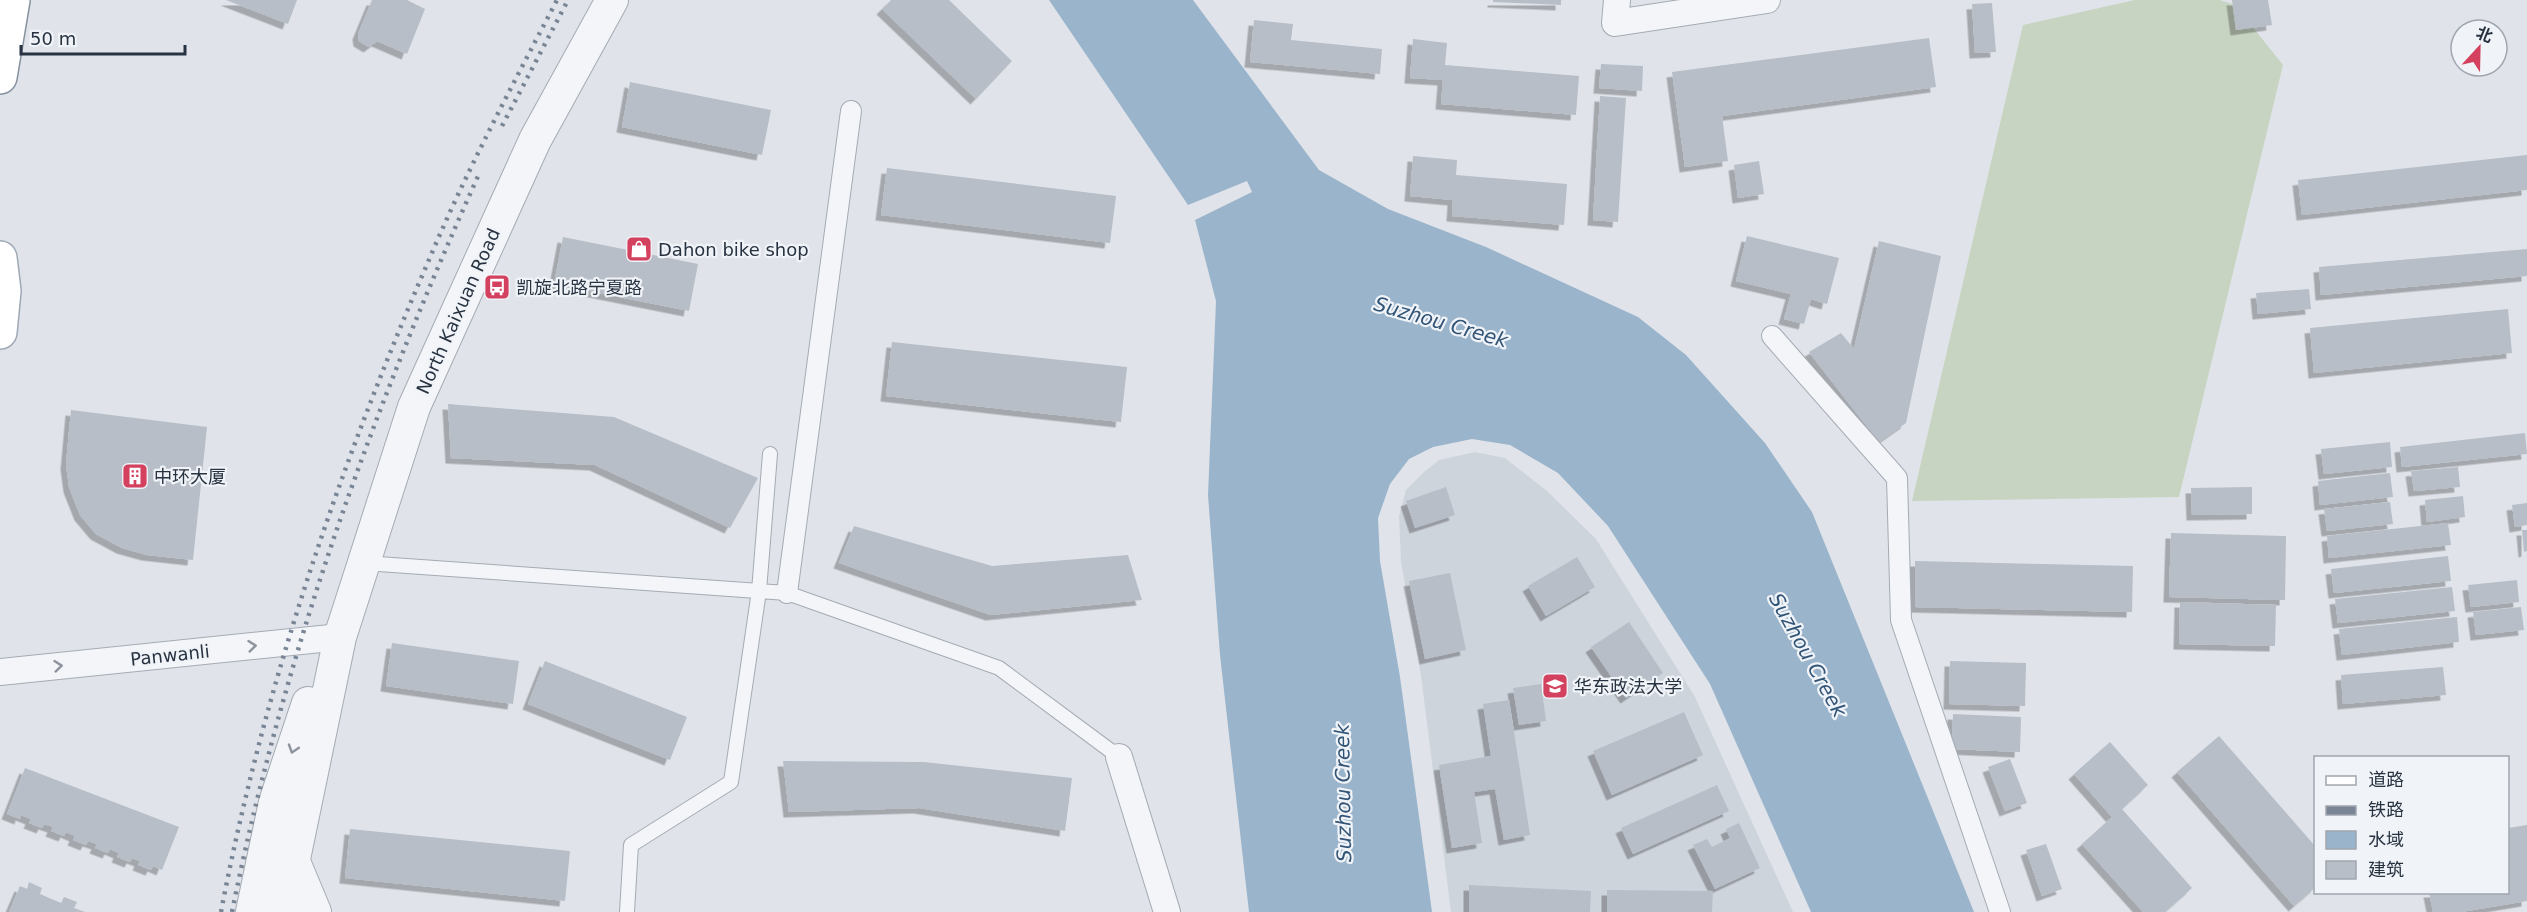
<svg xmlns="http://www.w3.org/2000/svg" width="2527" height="912" viewBox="0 0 2527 912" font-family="'DejaVu Sans','Noto Sans SC',sans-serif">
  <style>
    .built { fill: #ced4dc }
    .pitch { fill: #c7d4c1 }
    .water { fill: #9ab4cb }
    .building { fill: #b7bec7; filter: url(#shadow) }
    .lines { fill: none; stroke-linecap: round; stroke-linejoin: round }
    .service-casing { stroke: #a5abb4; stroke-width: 16 }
    .pedestrian-casing { stroke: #a5abb4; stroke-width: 22 }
    .minor-casing { stroke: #a5abb4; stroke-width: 28 }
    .tertiary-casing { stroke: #a5abb4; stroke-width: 34 }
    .primary-casing { stroke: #9fa9b6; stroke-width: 36 }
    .trunk-casing { stroke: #8792a1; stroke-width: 36 }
    .service { stroke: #f3f5f8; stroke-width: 14 }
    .pedestrian { stroke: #f3f5f8; stroke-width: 20 }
    .minor { stroke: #f3f5f8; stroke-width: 26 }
    .tertiary { stroke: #f3f5f8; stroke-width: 32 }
    .primary { stroke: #fff; stroke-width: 33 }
    .trunk { stroke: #fff; stroke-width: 33 }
    .rail { stroke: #798494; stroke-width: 4.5; stroke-dasharray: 3 6; stroke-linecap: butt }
    .oneway { stroke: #8e949d }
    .labels { text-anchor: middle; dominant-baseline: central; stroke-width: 4.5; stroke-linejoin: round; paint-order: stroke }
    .poi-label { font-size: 18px; fill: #283342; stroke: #f0f3f7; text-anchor: start }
    .street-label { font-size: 18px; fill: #283342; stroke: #f0f3f7 }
    .water-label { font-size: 20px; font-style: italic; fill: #315477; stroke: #f0f3f7 }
  </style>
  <defs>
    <filter id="shadow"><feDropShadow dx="-5.5" dy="5.5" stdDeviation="0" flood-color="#0004"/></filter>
  </defs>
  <rect width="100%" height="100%" fill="#e0e4ea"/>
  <path class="built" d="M1475,452L1505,458L1547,491L1596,539L1695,697L1793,912H1451L1421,676L1401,562L1399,516L1406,490L1424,472L1439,460Z"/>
  <path class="pitch" d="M2135,0H2220L2235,5L2283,65L2179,497L1912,501L2023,25Z"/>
  <path class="water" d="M1049,0H1193L1319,170L1388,209L1486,247L1638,317L1686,355L1765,443L1812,512L1974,912H1811L1710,684L1608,526L1558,473L1510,445L1472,439L1433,447L1409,459L1390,484L1378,518L1380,561L1400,677L1432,912H1249L1220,655L1208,495L1216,301L1195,220L1252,192L1247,181L1188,205Z"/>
  <path class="building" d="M226,0H297L288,24Z
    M372,0H407L425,9L407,54L377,41L369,47L359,41L358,34Z
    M891,0H949L1012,61L976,99L882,9Z
    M1493,0H1561V5L1493,2Z
    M2232,0H2268L2272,25L2236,30Z
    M1992,3L1996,52L1975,53L1972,4Z
    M1254,20L1293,24L1291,40L1382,49L1380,74L1250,62Z
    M1929,38L1936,87L1722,116L1728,161L1685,167L1672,72Z
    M1413,39L1447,43L1445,65L1579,76L1576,115L1441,104L1443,80L1410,78Z
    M1601,64L1643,66L1642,91L1599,88Z
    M630,82L771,110L762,155L622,127Z
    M1600,96L1626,98L1618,222L1593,220Z
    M2527,155V190L2302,215L2298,180Z
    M1413,156L1457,160L1456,175L1567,184L1564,225L1452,216L1453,200L1410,196Z
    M1759,161L1764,194L1738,198L1734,165Z
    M887,168L1116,196L1110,243L881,215Z
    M1747,236L1839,258L1827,304L1811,299L1804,324L1784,319L1791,294L1736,281Z
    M563,237L698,264L689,311L554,284Z
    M1879,241L1941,256L1906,423L1879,442L1809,352L1841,333L1854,349Z
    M2527,249V276L2321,295L2319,267Z
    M2309,289L2311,309L2258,314L2256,293Z
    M2508,309L2512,353L2314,373L2310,328Z
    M892,342L1127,367L1121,422L886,396Z
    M448,404L614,417L758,478L730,528L595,465L451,458Z
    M71,410L207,427L193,560L147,555L122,548L96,534L80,515L69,487L66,464Z
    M2525,433L2527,454L2402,467L2400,447Z
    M2390,442L2392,467L2324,474L2321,449Z
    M2458,467L2460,487L2414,491L2411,471Z
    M2390,473L2393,497L2320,505L2318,481Z
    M1446,487L1455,515L1415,528L1406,501Z
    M2252,487V514L2192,515L2191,488Z
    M2463,496L2465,517L2427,522L2425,500Z
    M2390,502L2393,524L2327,531L2324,509Z
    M2527,503V525L2515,527L2512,505Z
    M2448,523L2451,545L2329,558L2327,536Z
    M854,526L992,566L1128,555L1142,600L991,615L839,563Z
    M2522,530H2527V551L2524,552Z
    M2171,533L2286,536L2285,600L2169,597Z
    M2448,556L2451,581L2334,593L2331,569Z
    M1577,557L1595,587L1546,616L1528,586Z
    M1915,561L2133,566L2132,612L1915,607Z
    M1450,573L1466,650L1425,659L1409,581Z
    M2517,580L2519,602L2471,607L2468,585Z
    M2452,587L2455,611L2338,623L2335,599Z
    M2180,602L2276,605L2275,646L2179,644Z
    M2521,607L2524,630L2476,635L2473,612Z
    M2457,617L2459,642L2342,655L2339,629Z
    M1629,622L1663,673L1626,698L1591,647Z
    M392,643L519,661L513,704L386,686Z
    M545,661L687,717L670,760L528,704Z
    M1950,661L2026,663L2025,706L1949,704Z
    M2443,667L2446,695L2343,704L2341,675Z
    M1541,684L1546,721L1519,725L1513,688Z
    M1509,700L1530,835L1504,840L1495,789L1474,792L1482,843L1452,848L1439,765L1491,756L1483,704Z
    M1684,712L1703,755L1612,795L1593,751Z
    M1953,714L2021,717L2020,752L1952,749Z
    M2219,736L2316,847V887L2294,906L2177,772Z
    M2110,742L2148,785L2122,809L2192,888L2165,912H2143L2082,844L2112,817L2074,774Z
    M2010,759L2027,803L2005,811L1988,767Z
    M783,761L924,762L1072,778L1065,831L919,808L789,812Z
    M25,768L179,827L162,870L153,866L151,870L138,865L140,861L132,858L130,862L117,857L119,853L110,849L108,853L95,848L97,844L88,841L86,845L73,840L75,836L66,832L64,836L51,831L53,827L44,824L42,828L29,823L31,819L21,815L20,819L7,814Z
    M1717,785L1729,811L1633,854L1621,828Z
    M1739,823L1760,868L1715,889L1693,845L1707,839L1712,847L1730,838L1726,829Z
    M2527,825V901L2461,912H2433L2429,892H2508V828Z
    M350,829L570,851L565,901L345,878Z
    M2046,844L2062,889L2042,896L2026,850Z
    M29,882L42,888L40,894L61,903L64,897L77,902L74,908L85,912H9L20,886L27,889Z
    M1469,885L1591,891L1590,912H1469Z
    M1607,890L1713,891L1712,912H1607Z"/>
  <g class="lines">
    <defs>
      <path id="service" d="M364,563L787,593L999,668L1119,757
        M627,912L631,845L731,782L759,591L770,454"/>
      <path id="pedestrian" d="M1772,336L1897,478L1901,620L2000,912
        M787,593L851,111"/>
      <path id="minor" d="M1617,0L1615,23L1767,0
        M0,672L340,637
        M1119,757L1167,912"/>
      <path id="tertiary" d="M292,857L315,912
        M252,912L275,802L308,703
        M283,912L340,637L414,407L535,140L612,0"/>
      <path id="primary" d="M0,258L4,291L0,332"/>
      <path id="trunk" d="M0,77L13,0"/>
    </defs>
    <use href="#service" class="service-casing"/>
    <use href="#pedestrian" class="pedestrian-casing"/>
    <use href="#minor" class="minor-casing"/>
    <use href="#tertiary" class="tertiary-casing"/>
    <use href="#primary" class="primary-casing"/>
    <use href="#trunk" class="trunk-casing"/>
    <use href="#service" class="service"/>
    <use href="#pedestrian" class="pedestrian"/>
    <use href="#minor" class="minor"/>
    <use href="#tertiary" class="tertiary"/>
    <use href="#primary" class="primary"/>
    <use href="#trunk" class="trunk"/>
    <path class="rail" d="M502,126L568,0
      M221,912C264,686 340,465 431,255C468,168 513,84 557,0
      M232,912C284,655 371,413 479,174"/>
  </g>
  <defs><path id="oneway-chevron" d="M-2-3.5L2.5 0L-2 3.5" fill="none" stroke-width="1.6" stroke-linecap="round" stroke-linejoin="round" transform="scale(1.5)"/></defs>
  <g class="oneway">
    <use href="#oneway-chevron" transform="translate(252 646) rotate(-6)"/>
    <use href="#oneway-chevron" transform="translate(58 666) rotate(-6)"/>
    <use href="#oneway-chevron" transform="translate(293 749) rotate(108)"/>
  </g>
  <defs>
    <symbol id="shop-square" viewBox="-11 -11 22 22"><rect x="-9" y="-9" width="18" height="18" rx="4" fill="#d3415e" stroke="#f0f3f7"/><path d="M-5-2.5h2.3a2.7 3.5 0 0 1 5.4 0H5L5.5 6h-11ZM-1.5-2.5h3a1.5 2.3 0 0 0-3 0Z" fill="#fff"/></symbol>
    <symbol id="bus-square" viewBox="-11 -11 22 22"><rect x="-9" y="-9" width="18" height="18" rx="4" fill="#d3415e" stroke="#f0f3f7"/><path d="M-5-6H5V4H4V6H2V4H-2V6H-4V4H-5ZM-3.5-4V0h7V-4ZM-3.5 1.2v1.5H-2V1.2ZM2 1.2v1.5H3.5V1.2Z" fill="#fff"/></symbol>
    <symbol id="building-square" viewBox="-11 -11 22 22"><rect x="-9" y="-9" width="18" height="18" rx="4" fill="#d3415e" stroke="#f0f3f7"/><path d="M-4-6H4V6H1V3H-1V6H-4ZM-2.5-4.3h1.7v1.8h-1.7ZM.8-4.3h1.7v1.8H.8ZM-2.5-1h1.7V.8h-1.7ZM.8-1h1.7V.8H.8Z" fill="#fff"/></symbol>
    <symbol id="university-square" viewBox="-11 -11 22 22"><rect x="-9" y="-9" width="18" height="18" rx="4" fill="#d3415e" stroke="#f0f3f7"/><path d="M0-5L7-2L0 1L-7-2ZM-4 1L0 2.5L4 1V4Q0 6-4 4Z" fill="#fff"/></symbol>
  </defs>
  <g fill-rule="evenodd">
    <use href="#shop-square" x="624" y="234" width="30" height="30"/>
    <use href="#bus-square" x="482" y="272" width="30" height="30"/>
    <use href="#building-square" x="120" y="461" width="30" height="30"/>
    <use href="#university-square" x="1540" y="671" width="30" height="30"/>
  </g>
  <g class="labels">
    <g class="poi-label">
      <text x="658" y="249">Dahon bike shop</text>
      <text x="516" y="287">凯旋北路宁夏路</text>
      <text x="154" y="476">中环大厦</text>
      <text x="1574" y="686">华东政法大学</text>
    </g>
    <g class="street-label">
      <text transform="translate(458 311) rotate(-66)">North Kaixuan Road</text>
      <text transform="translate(170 655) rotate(-6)">Panwanli</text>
    </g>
    <g class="water-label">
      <text transform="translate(1441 322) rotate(16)">Suzhou Creek</text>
      <text transform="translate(1808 655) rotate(61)">Suzhou Creek</text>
      <text transform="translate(1343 793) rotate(-91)">Suzhou Creek</text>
    </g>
  </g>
  <rect x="2314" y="756" width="195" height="138" fill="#f0f3f7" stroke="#a0a6af" stroke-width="1.5"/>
  <rect x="2326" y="776" width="30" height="9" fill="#ffffff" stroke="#a0a6af" stroke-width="1.5"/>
  <text x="2368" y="786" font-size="18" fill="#283342">道路</text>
  <rect x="2326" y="806" width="30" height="9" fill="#798494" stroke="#a0a6af" stroke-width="1.5"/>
  <text x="2368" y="816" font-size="18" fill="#283342">铁路</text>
  <rect x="2326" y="831" width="30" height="18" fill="#9ab4cb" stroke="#a0a6af" stroke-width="1.5"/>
  <text x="2368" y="846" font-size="18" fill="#283342">水域</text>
  <rect x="2326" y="861" width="30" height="18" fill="#b7bec7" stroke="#a0a6af" stroke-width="1.5"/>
  <text x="2368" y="876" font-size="18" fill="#283342">建筑</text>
  <g transform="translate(2479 48) rotate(22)"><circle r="28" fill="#f0f3f7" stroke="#a0a6af" stroke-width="1.5"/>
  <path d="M0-4.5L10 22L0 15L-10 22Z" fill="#d3415e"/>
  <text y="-9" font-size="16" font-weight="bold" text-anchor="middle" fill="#283342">北</text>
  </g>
  <path d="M21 45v9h164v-9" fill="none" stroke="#283342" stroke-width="3"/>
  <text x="30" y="45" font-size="18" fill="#283342" stroke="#f0f3f7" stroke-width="4.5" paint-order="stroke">50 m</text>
</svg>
